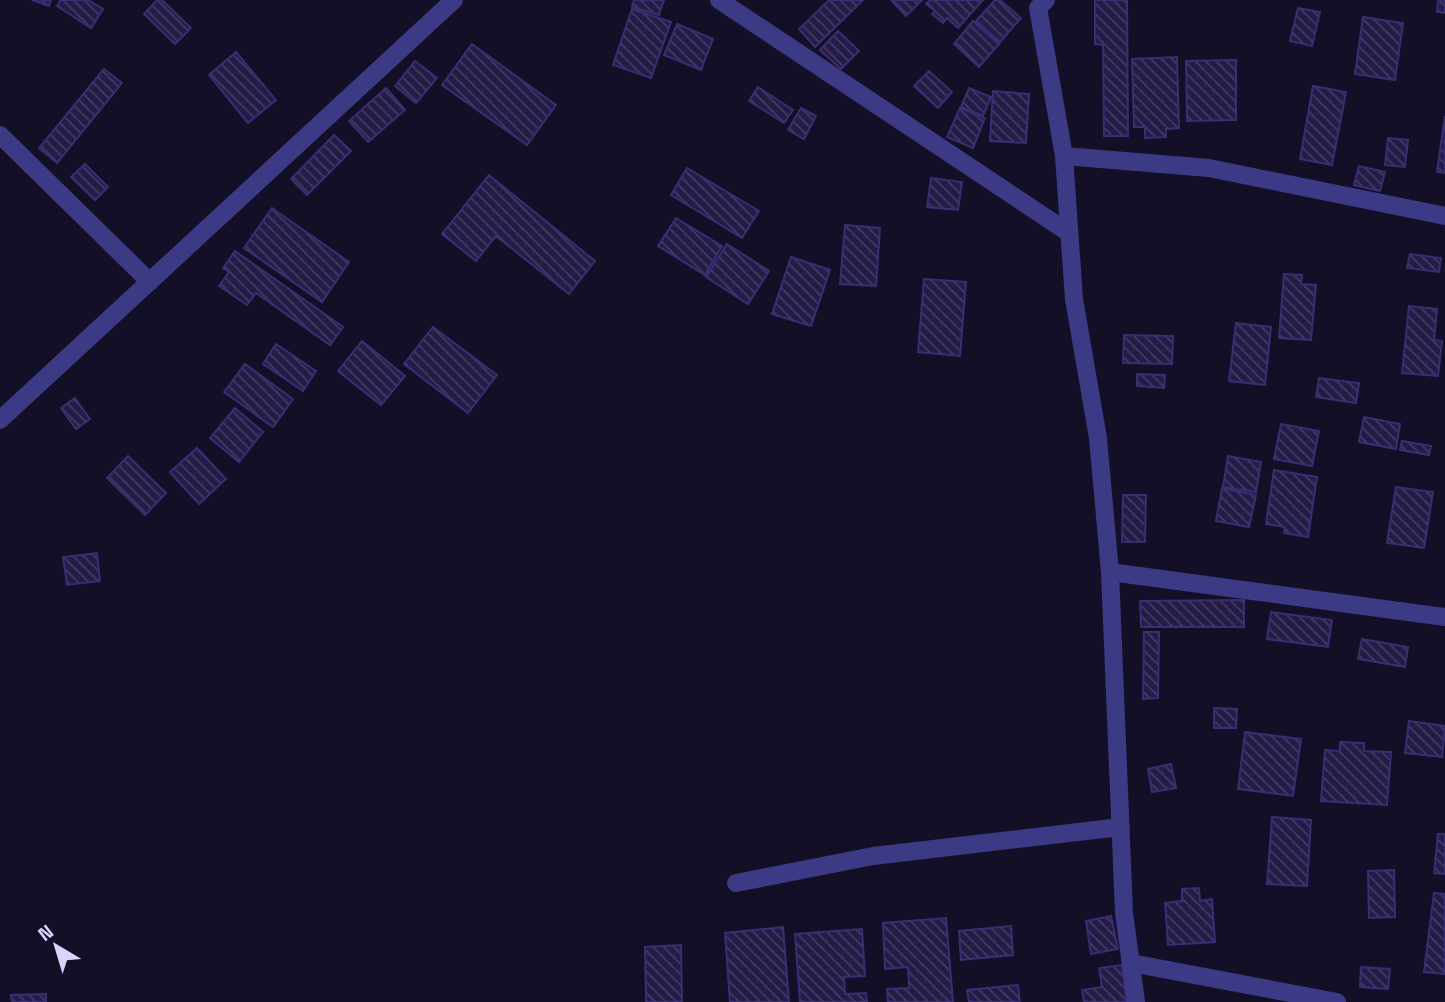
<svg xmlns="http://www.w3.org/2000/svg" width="1445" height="1002" viewBox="0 0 1445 1002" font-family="'Space Grotesk',sans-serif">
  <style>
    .building { fill: url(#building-back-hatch); stroke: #3b2d73; stroke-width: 2 }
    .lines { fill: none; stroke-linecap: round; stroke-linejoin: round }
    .street { stroke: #3d3a85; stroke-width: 18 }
  </style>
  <defs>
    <pattern id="building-back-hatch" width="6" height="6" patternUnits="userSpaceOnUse" patternTransform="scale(1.75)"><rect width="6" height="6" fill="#241b47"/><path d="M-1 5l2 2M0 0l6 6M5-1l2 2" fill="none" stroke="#433b63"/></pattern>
  </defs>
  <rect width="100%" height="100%" fill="#130f26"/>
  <path class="building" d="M32,0H51L49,6Z
    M61,0H88L103,9L91,28L57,6Z
    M157,0H162L191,28L175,44L144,14Z
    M634,0H664L659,15L632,7Z
    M829,0H863L815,47L799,29Z
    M891,0H922L906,16Z
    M930,0H983L958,28L947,18L943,23L932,14L935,11L926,4Z
    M995,0H1000L1021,18L1000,42L976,21Z
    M1095,0H1127L1128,136H1104L1103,45L1095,44Z
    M1438,0H1445V13L1437,12Z
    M1298,8L1320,12L1312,46L1290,41Z
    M632,9L671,22L651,78L613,65Z
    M1363,17L1403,23L1395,80L1355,74Z
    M973,21L999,44L979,67L954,44Z
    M677,24L713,39L701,70L664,55Z
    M838,31L859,51L841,69L820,50Z
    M472,44L556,105L527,145L442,85Z
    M236,52L276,100L248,123L209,75Z
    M1177,57L1179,128L1166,129V137L1145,138V127H1134L1132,59Z
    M1236,60V120L1187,121L1186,61Z
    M415,61L437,78L416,103L395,86Z
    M104,69L122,83L57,163L39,148Z
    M929,71L952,92L938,108L914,86Z
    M1313,86L1346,92L1332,165L1300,159Z
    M758,87L793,110L784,123L749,101Z
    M386,88L405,110L368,142L349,121Z
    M969,88L991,97L983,116L961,107Z
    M993,91L1029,94L1026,143L990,141Z
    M801,108L816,116L804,139L788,130Z
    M960,108L985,118L973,148L947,137Z
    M1445,116V173L1437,172Z
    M334,135L351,151L307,195L291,179Z
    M1388,138L1408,140L1405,167L1385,165Z
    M85,164L108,187L95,200L71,177Z
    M1359,166L1385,172L1380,191L1354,185Z
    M687,168L759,211L742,238L671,195Z
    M489,175L595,261L569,294L496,236L476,261L442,234Z
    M931,178L962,182L958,210L927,207Z
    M272,208L349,262L322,302L244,248Z
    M676,218L722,246L705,275L658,246Z
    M845,225L880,228L876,286L840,284Z
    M727,244L769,271L748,304L706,277Z
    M235,251L343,327L330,345L256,293L247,305L219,286L229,272L223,268Z
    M1410,254L1441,258L1439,272L1407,268Z
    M791,257L830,270L811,326L772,314Z
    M1284,274L1302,275L1301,284L1316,285L1311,340L1279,338Z
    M924,279L966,282L960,356L918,352Z
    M1409,306L1437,309L1434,340L1442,341L1438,376L1402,373Z
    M1236,323L1271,327L1265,385L1229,381Z
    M433,327L497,375L468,413L404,364Z
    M1124,335L1173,336L1172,364L1123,363Z
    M362,341L405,376L381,405L338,371Z
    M276,344L316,371L303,391L263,364Z
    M245,364L293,399L273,427L224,392Z
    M1137,374L1165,375L1164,388L1137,386Z
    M1319,378L1359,383L1356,403L1316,397Z
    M75,398L90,419L76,429L61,408Z
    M235,408L263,432L239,462L210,438Z
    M1364,417L1400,424L1396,449L1359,442Z
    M1281,424L1319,431L1312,466L1274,459Z
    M1402,441L1431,446L1429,455L1400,450Z
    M197,448L226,479L199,504L170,472Z
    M128,456L166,493L145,515L107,478Z
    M1228,456L1261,462L1256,492L1223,487Z
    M1274,470L1317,477L1308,537L1284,533L1285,527L1266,524Z
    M1396,487L1433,492L1424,548L1387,543Z
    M1222,488L1256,495L1249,527L1216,521Z
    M1123,495H1146L1145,542H1122Z
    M97,553L100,581L67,585L63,557Z
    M1244,600V627H1141L1140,601Z
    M1271,612L1332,620L1328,647L1267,639Z
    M1144,632H1159L1158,698L1143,699Z
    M1362,639L1408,647L1405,667L1358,659Z
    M1214,708L1237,709L1236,728H1214Z
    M1409,721L1445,726L1442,757L1405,753Z
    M1245,732L1301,739L1293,796L1238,789Z
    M1340,742L1364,743V751L1391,752L1387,805L1321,801L1325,750L1340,751Z
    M1171,764L1176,788L1152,792L1148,769Z
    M1272,817L1311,820L1307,886L1267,884Z
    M1438,834H1445V874L1434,873Z
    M1394,870L1395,917L1369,918L1368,871Z
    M1199,888L1200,901L1212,899L1215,942L1168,945L1165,903L1182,901V889Z
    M1434,893L1445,894V974L1424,972Z
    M1111,916L1118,949L1091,954L1086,921Z
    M946,918L953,1002H888L887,989L909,988L908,967L885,969L883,923Z
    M1011,926L1013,955L961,960L959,931Z
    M783,927L789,1002H730L725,933Z
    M862,929L865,976L844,977L845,994L866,993L867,1002H800L795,934Z
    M681,945L682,1002H646L645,947Z
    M1122,965L1127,1002H1084L1082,990L1102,987L1099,968Z
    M1361,967L1390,969L1388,989L1360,987Z
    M1018,985L1020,1002H969L967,990Z
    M46,994V1002H12L11,995Z"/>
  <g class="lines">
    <path class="street" d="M719,0L1069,233
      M1046,0L1038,8L1064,156L1074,299L1098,438L1110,572L1124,913L1136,1002
      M0,135L150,282
      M1064,156L1209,168L1445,216
      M0,420L454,0
      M1110,572L1445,617
      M736,883L873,856L1121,827
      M1131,963L1337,1002"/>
  </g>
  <g transform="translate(56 946) rotate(322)" stroke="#130f26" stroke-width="5" paint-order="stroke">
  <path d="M0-5L12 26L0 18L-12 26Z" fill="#d9d4ff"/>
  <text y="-10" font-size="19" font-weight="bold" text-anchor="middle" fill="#d9d4ff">N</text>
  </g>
</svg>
